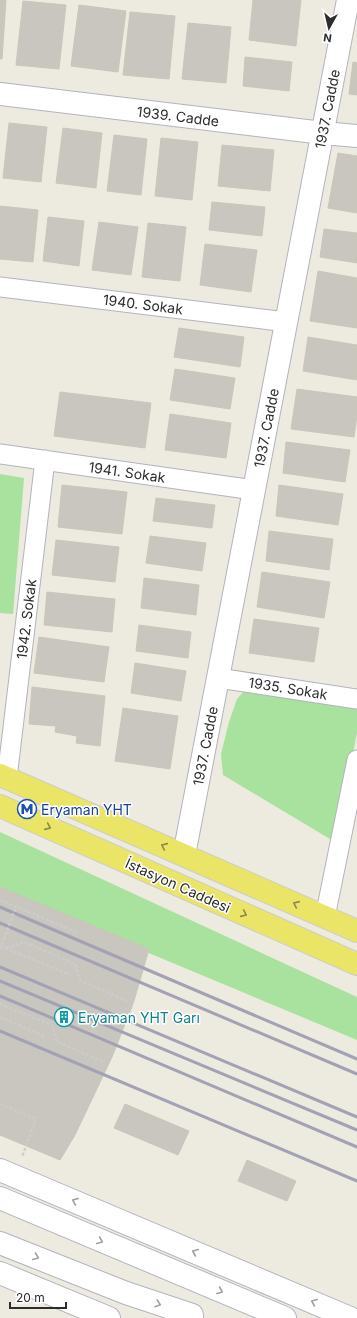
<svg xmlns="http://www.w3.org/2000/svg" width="357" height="1318" viewBox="0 0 357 1318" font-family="Inter,sans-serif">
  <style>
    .green { fill: #a9e19f }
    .building { fill: #c9c6bf; stroke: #c9c6b9 }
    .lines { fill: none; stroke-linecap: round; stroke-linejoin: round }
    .street-casing { stroke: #b3b3bf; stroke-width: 21 }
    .secondary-casing { stroke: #b3b3bf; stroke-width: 24 }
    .primary-casing { stroke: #ccc; stroke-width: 24 }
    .path { stroke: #ccc; stroke-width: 2.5; stroke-dasharray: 3 2; stroke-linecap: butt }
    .street { stroke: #fff; stroke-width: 19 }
    .secondary { stroke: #fff; stroke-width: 22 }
    .primary { stroke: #ebe567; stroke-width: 22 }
    .rail { stroke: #a3a2b5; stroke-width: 3 }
    .path-bridge { stroke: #ccc; stroke-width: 2.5; stroke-dasharray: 3 2; stroke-linecap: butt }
    .oneway { stroke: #8c884a }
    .oneway2 { stroke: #a0a0a0 }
    .labels { text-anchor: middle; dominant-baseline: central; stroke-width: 3; stroke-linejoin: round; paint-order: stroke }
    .street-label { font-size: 14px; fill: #2c2c2c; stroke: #fff }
    .transit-label { font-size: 14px; fill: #164399; stroke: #fff; text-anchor: start }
    .culture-label { font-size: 14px; fill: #0d838f; stroke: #fff; text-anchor: start }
  </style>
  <rect width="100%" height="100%" fill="#edeadf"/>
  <path class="green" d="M0,474L24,478L13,614L0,613Z
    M247,688L357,706V733L335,842L223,775L221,754L229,722L237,699Z
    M0,832L357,997V1040L0,891Z"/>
  <path class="building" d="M0,0H6L2,59H0Z
    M253,0H301L296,46L249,40Z
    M23,1L66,5L59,69L16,65Z
    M79,5L126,11L118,72L71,66Z
    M130,12L175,16L169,79L123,75Z
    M188,23L231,27L226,83L182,79Z
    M245,57L292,62L289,91L243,86Z
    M353,62L357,63V95L349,94Z
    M9,123L47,127L41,182L3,178Z
    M63,128L102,133L96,188L56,183Z
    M114,135L147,139L141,195L107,191Z
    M161,138L198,142L192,200L155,196Z
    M222,145L274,150L270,191L218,186Z
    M338,153L357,156V213L328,208Z
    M212,202L265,207L262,236L209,230Z
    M0,206L38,210L33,262L0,259Z
    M48,217L84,221L79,266L43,261Z
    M99,222L138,227L131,275L92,270Z
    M148,223L186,227L180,281L142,277Z
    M324,229L357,233V263L320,257Z
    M205,244L257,250L251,292L200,285Z
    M318,271L357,278V328L310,321Z
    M179,328L244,337L240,367L174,357Z
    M308,337L357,345V380L303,371Z
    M175,369L235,378L230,409L170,400Z
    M297,389L357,397V415L354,437L291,429Z
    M60,392L151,403L145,448L54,436Z
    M170,414L231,423L226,458L165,450Z
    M286,442L350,450L345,482L283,473Z
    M62,485L127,492L122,534L58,527Z
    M279,485L343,494L338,525L276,516Z
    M156,498L215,505L212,528L153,521Z
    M269,531L333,539L329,570L266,561Z
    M150,536L206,543L202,571L146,563Z
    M56,540L119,547L115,582L52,575Z
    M262,572L330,582L324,618L257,607Z
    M144,578L199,585L196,615L141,608Z
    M47,592L115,599L112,632L44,625Z
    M254,619L319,628L314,662L249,653Z
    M139,625L191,632L188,658L136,651Z
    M39,637L109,647L104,682L34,673Z
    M135,663L186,671L181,701L131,693Z
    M32,687L105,696L100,746L76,743L77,736L55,732L56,726L29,724Z
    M123,708L178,716L170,769L115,761Z
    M0,887L149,949L141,977L133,1004L112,1057L75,1135L60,1160L0,1135Z
    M0,1043L82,1078L59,1130L0,1104Z
    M125,1104L189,1131L178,1155L114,1128Z
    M247,1160L296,1181L287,1201L238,1181Z"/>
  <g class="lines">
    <defs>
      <path id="street" d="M0,287L287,322
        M0,454L254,490
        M218,678L357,699
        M7,778L45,460
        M325,917L357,760"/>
      <path id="secondary" d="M0,94L323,133L357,136
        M184,855L348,0
        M0,1170L350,1318
        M0,1198L285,1318
        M0,1243L126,1293L192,1315
        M0,1273L109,1318"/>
      <path id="primary" d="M0,775L357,931
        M0,806L357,964"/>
    </defs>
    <use href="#street" class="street-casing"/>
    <use href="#secondary" class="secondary-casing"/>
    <use href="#primary" class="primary-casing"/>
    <path class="path" d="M0,900L76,932
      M0,946L68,974
      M6,948L24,942L75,964L80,980L127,1001
      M0,1004L52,1025L57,1042L104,1062
      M0,1017L44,1036
      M0,1104L36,1119L22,1157"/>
    <use href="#street" class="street"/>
    <use href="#secondary" class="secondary"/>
    <use href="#primary" class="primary"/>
    <path class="rail" d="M0,907L357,1059
      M0,923L357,1074
      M0,967L357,1117
      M0,981L357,1130
      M0,996L357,1147
      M0,1031L357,1181"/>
    <path class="path-bridge" d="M0,949L16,907"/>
  </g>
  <defs><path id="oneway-chevron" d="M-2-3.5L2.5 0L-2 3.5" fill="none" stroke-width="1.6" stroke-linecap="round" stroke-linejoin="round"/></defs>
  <g class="oneway">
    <use href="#oneway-chevron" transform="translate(48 827) rotate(24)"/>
    <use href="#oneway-chevron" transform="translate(164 846) rotate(-156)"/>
    <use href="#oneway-chevron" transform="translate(296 904) rotate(-156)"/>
    <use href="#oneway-chevron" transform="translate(244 914) rotate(24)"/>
  </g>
  <g class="oneway2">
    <use href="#oneway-chevron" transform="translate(75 1201) rotate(-157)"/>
    <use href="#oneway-chevron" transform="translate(100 1241) rotate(23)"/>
    <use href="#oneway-chevron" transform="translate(195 1252) rotate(-157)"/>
    <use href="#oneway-chevron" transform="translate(36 1257) rotate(22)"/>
    <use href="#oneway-chevron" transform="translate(220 1291) rotate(23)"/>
    <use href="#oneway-chevron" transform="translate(314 1302) rotate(-157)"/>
    <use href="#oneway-chevron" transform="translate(158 1304) rotate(19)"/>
  </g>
  <defs>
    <symbol id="metro-ring" viewBox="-11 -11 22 22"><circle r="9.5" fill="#fff" stroke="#1a4fb4" stroke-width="1.5"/><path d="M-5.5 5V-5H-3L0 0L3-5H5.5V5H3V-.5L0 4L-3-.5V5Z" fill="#1a4fb4"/></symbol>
    <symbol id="building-ring" viewBox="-11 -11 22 22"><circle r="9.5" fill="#fff" stroke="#0f9aa8" stroke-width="1.5"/><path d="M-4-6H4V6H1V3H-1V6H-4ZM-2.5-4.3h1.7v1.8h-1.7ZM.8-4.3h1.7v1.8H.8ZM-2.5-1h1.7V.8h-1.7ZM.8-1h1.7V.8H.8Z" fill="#0f9aa8"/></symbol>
  </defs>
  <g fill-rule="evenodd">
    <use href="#metro-ring" x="16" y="798" width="22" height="22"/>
    <use href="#building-ring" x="53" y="1006" width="22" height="22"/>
  </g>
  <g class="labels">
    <g class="street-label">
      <text transform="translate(327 109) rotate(-79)">1937. Cadde</text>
      <text transform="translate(178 116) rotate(7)">1939. Cadde</text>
      <text transform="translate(143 304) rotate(7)">1940. Sokak</text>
      <text transform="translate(266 428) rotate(-79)">1937. Cadde</text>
      <text transform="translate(127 472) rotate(8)">1941. Sokak</text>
      <text transform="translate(26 619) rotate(-83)">1942. Sokak</text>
      <text transform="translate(288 688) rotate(9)">1935. Sokak</text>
      <text transform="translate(205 746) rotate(-79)">1937. Cadde</text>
      <text transform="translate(178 885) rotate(24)">İstasyon Caddesi</text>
    </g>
    <g class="transit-label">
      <text x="41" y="809">Eryaman YHT</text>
    </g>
    <g class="culture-label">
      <text x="78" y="1017">Eryaman YHT Garı</text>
    </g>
  </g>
  <g transform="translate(329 28) rotate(188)" stroke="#ffffff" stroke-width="3" paint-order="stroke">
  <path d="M0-3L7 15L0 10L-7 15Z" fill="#2c2c2c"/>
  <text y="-6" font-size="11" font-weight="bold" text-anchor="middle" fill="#2c2c2c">N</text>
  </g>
  <path d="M10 1302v6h56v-6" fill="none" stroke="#2c2c2c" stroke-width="2"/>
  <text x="16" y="1302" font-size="12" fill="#2c2c2c" stroke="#ffffff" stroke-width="3" paint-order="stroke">20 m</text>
</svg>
